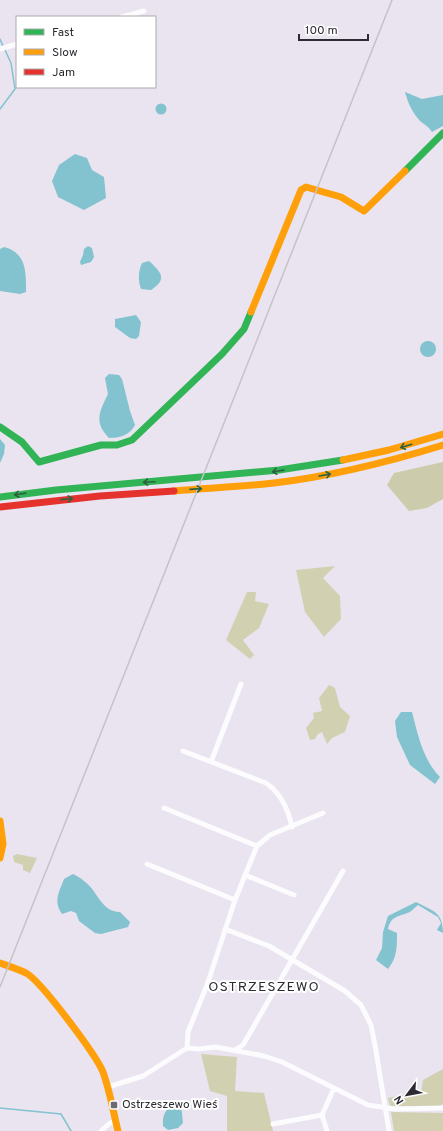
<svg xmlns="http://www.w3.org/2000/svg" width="443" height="1131" viewBox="0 0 443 1131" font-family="Overpass,sans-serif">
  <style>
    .green { fill: #d1d1b2 }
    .forest { fill: #ccccac }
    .water { fill: #83c2cf }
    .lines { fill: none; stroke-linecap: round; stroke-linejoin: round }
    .stream { stroke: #83c2cf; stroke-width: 1.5 }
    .street { stroke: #fcfbfd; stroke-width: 5 }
    .fast { stroke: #30b455; stroke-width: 7 }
    .slow { stroke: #ff9f0a; stroke-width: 7 }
    .jam { stroke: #e5322d; stroke-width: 7 }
    .rail { stroke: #c4c3c6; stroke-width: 1.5 }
    .oneway { stroke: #2e613f }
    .poi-dot { fill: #6f6b74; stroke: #fff; stroke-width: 1.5 }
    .labels { text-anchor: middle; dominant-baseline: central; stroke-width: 4; stroke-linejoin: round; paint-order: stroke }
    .poi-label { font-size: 12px; fill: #2d2a31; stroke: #fff; text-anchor: start }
    .quarter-label { font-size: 14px; letter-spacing: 1px; fill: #2d2a31; stroke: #fff }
  </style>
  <rect width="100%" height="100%" fill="#e9e4ef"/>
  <path class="green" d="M335,566L323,578L340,596L341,619L324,637L305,612L296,570Z
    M247,592H256L255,601L269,604L259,628L243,640L254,655L250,659L226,640Z
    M329,685L335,688L340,707L350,716L345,732L332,738L327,744L322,732L318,734L315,739L310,740L306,728L314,718L313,713L322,711L319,698Z
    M17,854L37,858L30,873L23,870V865L14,862L13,856Z
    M201,1054L237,1057L235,1091L264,1093L273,1131H227V1096L210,1091Z
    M443,1069V1104L438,1107L390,1106L388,1098L421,1092L423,1080Z
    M391,1112L443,1113V1131H394Z"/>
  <path class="forest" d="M443,462V499L427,508L409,511L387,485L394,473Z"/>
  <path class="water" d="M405,92L422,99L443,95V126L432,132C428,126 425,125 420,121C412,112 408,103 405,92Z
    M155.5 109a5.5 5.5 0 1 1 11 0a5.5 5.5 0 1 1-11 0Z
    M75,154L87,158L92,170L104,177L106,198L84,210L58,197L52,181L59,165Z
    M88,246L92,248L94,257L91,262L81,265L80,262L83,255L84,249Z
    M4,247C27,253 26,273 26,292L20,294L0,291V249Z
    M149,261C161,272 168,279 151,290L141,289C138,280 138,272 142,263Z
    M136,315L141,322L139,336L136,339L130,338L115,327V319Z
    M420 349a8 8 0 1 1 16 0a8 8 0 1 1-16 0Z
    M109,374L119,375L122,379L130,411L135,425C130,435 120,438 109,438C93,422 100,411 108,394L105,378Z
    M0,439L5,445L4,454L0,463Z
    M401,712H412C418,735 423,760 440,777L435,784L410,765L397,737L395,721Z
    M73,874C77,876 81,878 84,881C98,891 101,912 120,912L130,922L128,927L101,934L95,933L79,921L76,913L71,911L62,914C53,902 59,892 64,879Z
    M416,902C433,911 443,912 443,933L437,930L441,923L438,917L418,905C415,907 413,910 410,912C399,917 391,915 388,929L397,933C397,947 397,958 388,969L376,960L382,948L383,932L388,916Z
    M177,1103C183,1107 182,1116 183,1123L178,1128L168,1130L163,1126C162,1115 166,1107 177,1103Z"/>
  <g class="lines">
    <path class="stream" d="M0,39L3,46
      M0,109L15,89L11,63L5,50
      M0,1108L61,1114L71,1131"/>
    <path class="street" d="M122,17L144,11
      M0,49L17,44
      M183,751L266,783C281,793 288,809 292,827
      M211,762L241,684
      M164,808L257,846
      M147,864L235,900
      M245,875L294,895
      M225,929L269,946L345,991L361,1005L371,1025L375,1045L389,1131
      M187,1048L188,1032L207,985L235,900L257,846L270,835L323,813
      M235,1050L243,1045L343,871
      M108,1087L143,1076L187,1048L199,1049L216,1047L264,1056L282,1062L368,1105L395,1109L443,1108
      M273,1124L322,1115
      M101,1131L110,1123L116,1121
      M327,1131L322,1115L334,1088"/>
    <path class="fast" d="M405,171L443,133
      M0,427L22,442L39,462L101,445H117L132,440L222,354L244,329L251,312
      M0,497L56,490L279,470L343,460"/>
    <path class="slow" d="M251,312L301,190L306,187L341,197L364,211L405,171
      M343,460L389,450L443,434
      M174,491C207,488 241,487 274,483C332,476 388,462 443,445
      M0,821L3,844L0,858
      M0,963C8,966 18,969 26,973C41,981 96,1055 103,1072C110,1091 113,1111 118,1131"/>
    <path class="jam" d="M0,507L100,496L174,491"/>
    <path class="rail" d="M0,987L392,0"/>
  </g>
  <defs><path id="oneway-shaft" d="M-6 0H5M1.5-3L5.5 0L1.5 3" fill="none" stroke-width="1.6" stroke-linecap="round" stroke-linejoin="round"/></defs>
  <g class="oneway">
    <use href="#oneway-shaft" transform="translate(406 446) rotate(163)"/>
    <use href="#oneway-shaft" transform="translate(278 471) rotate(172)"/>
    <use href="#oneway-shaft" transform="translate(325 475) rotate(-10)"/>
    <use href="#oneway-shaft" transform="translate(149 482) rotate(177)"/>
    <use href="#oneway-shaft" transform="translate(196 489) rotate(-4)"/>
    <use href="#oneway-shaft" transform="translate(20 494) rotate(172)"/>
    <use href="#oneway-shaft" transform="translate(67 499) rotate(-6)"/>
  </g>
  <rect class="poi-dot" x="110" y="1101" width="8" height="8" rx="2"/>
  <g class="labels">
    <g class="poi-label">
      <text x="122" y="1105">Ostrzeszewo Wieś</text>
    </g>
    <g class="quarter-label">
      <text x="264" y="987">OSTRZESZEWO</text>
    </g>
  </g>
  <rect x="16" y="16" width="140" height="72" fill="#ffffff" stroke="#abaaad"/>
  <rect x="24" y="29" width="20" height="6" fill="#30b455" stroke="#abaaad"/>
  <text x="52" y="36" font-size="12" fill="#2d2a31">Fast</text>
  <rect x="24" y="49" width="20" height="6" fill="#ff9f0a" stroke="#abaaad"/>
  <text x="52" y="56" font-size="12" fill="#2d2a31">Slow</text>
  <rect x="24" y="69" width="20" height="6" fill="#e5322d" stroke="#abaaad"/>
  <text x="52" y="76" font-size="12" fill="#2d2a31">Jam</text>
  <g transform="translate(407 1095) rotate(238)" stroke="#ffffff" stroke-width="3" paint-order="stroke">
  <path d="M0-3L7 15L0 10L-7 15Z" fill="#2d2a31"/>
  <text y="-6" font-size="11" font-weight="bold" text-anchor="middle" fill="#2d2a31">N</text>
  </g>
  <path d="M299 34v6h69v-6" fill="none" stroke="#2d2a31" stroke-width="2"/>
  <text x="305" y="34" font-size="12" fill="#2d2a31" stroke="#ffffff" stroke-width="3" paint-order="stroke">100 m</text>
</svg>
